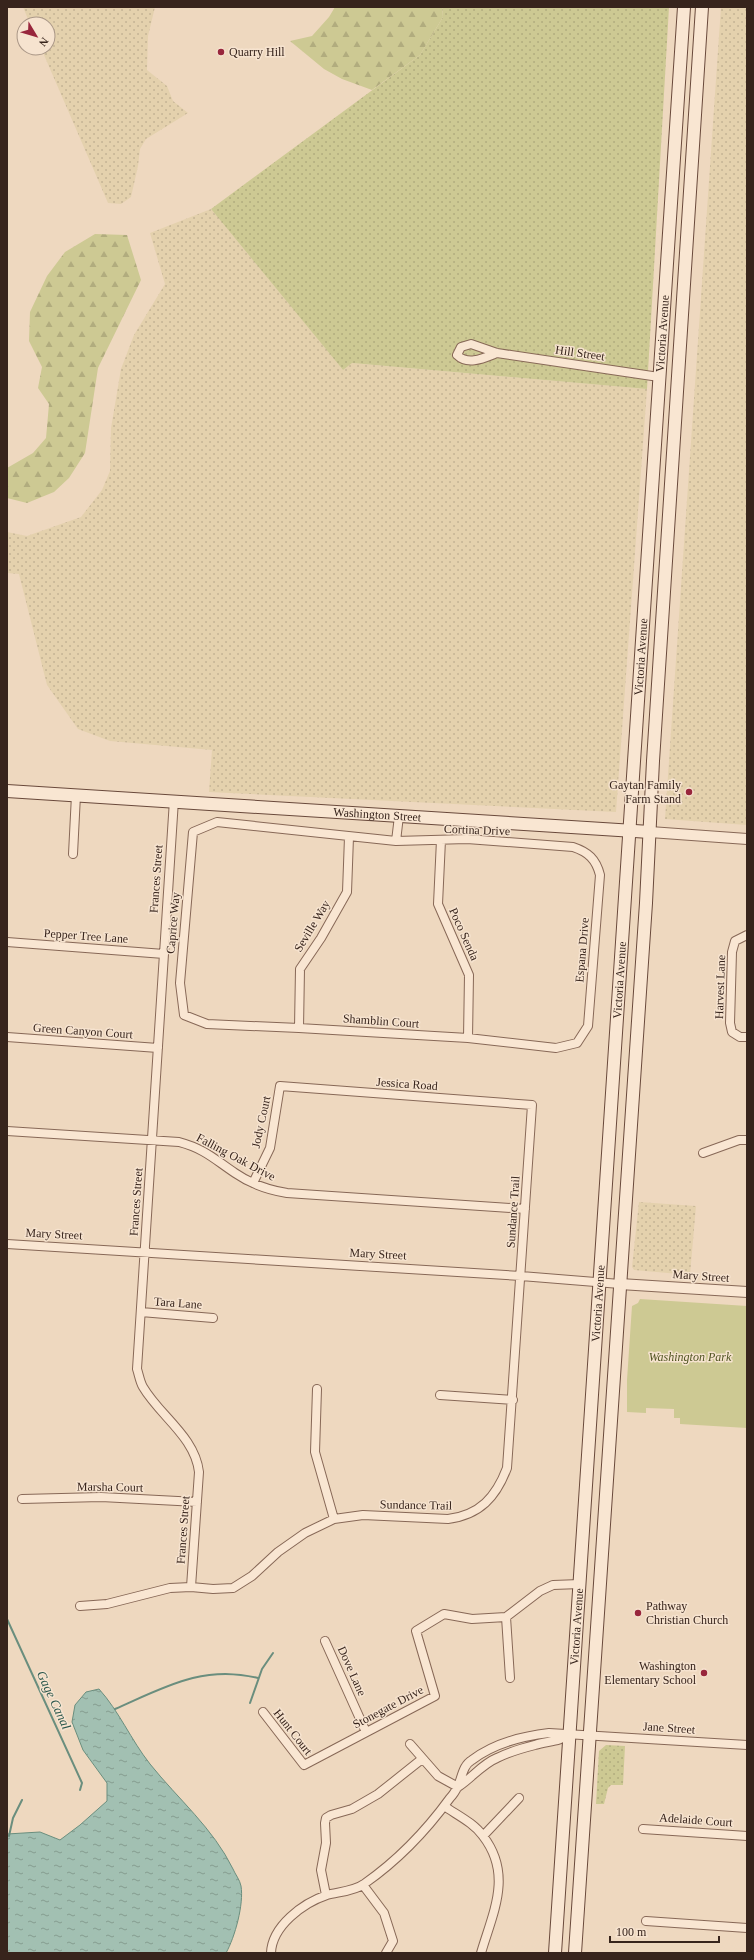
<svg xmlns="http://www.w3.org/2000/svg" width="754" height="1960" viewBox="0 0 754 1960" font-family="Georgia,serif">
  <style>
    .farmland { fill: url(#farmland-dots) }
    .grass { fill: url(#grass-dots) }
    .forest { fill: url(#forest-firs) }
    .park { fill: #cdc993 }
    .water { fill: url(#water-ripples); stroke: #6a8e7e }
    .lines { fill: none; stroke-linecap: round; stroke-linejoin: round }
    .stream { stroke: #6a8e7e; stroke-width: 2 }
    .minor-casing { stroke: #876857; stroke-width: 10 }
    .tertiary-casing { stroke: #876857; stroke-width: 12 }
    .secondary-casing { stroke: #69493b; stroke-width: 14 }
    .minor { stroke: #f9e6d2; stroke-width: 8 }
    .tertiary { stroke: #f9e6d2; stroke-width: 10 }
    .secondary { stroke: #f9e6d2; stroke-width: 12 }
    .poi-dot { fill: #98263c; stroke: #f6e3cf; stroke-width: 1.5 }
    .labels { text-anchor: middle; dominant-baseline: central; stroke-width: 3; stroke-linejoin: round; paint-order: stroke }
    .poi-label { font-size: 12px; fill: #37241c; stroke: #f6e3cf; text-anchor: start }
    .street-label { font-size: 12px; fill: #37241c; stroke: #f6e3cf }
    .park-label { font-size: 12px; font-style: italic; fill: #505422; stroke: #f6e3cf }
    .water-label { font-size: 13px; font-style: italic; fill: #2b574c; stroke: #f6e3cf }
  </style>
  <defs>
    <pattern id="farmland-dots" width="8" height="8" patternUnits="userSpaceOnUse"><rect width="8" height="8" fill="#e4d1ad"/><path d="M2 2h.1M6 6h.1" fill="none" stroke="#c4b394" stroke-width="1.8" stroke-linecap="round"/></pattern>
    <pattern id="grass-dots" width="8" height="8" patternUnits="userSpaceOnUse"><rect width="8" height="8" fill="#cdc993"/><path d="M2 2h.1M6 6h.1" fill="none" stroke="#b1ac7e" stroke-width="1.8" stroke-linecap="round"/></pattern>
    <pattern id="forest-firs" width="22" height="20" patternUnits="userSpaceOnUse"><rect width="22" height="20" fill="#cdc993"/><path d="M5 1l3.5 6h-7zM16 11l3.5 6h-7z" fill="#b1ac7e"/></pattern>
    <pattern id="water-ripples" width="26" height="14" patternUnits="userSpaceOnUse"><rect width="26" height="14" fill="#a2c0b2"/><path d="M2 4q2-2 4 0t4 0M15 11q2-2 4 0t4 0" fill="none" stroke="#859c90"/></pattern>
  </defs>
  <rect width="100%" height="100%" fill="#eed8bf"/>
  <path class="farmland" d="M23,7H155L148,36L147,70L167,86L173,101L188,113L146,139L140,149L138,166L131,197L121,204L108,203L41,48H48V24H30Z
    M721,7H747V825L665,819Z
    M211,209L343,370L351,363L647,389L616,812L209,792L212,750L110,741L78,729L47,685L19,574L7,573V532L27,536L81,517L102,490L110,471L111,428L121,369L134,335L165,284L150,233Z
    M639,1202L696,1206L690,1275L634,1270L632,1267Z"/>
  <path class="grass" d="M442,7H669L647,389L352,363L343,370L211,209L420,55L443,17Z
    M606,1745L625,1746L623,1785H611L608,1788L604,1804H596L599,1751Z"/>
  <path class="forest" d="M335,7H442L443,17L420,55L372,90L342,79L324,69L290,41L312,36L329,17Z
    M95,234L127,235L141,280L98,368L85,453L69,478L54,492L27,503L7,498V468L33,453L46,438L49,404L38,388L42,367L29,341L30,312L47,276L65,252Z"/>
  <path class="park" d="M640,1299L747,1306V1428L680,1424V1418H674V1409L646,1408V1413L627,1412V1380L632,1306L638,1303Z"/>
  <path class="water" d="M99,1689C119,1711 131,1740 150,1764C178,1799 213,1828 233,1869C235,1874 240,1880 241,1886C244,1904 235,1937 226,1953H7V1834L40,1832L60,1840L80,1825L107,1801V1783L83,1750L72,1722L75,1705L86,1692Z"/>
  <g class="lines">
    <path class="stream" d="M7,1619L82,1783L80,1790
      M250,1703L262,1669L273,1653
      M115,1709C163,1688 203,1664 258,1678
      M9,1836L13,1818L22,1800"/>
    <defs>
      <path id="minor" d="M497,353C484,358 468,366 457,355L461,347L471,344L497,353L659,377
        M174,800L137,1369C139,1375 140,1382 143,1387C160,1416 195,1437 199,1472L191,1587
        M217,822L396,841L467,839L573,847C588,852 596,859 600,875L588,1026L577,1043L556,1048L468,1038L299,1028L207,1024L184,1015L180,983L193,832Z
        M441,840L438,904L469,975L468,1038
        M396,841L399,816
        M73,854L76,795
        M747,935L735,941L732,952L730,1023L732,1032L740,1037H747
        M7,942L164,954
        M299,1028L300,969L321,938L347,892L349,837
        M7,1037L158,1048
        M7,1131L179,1142C205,1149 214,1159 235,1173C251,1184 268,1190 287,1193L525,1209
        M703,1153L739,1140H747
        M7,1244L521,1276L620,1284
        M141,1312L213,1318
        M317,1389L315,1452L334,1519
        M440,1395L513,1400
        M22,1499L101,1497L197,1502
        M80,1606L107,1604L170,1588L191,1587L213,1589L233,1588L252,1576L278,1552L305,1533L334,1519L363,1515L448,1519C480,1515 496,1497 507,1468L532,1105L280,1086L270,1148L253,1183
        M506,1617L510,1678
        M325,1641L366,1732
        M263,1712L304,1765L435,1696L416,1631L444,1614L472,1619L506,1617L540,1591L553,1585L580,1584
        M410,1744L438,1776L458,1787
        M458,1787C472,1778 482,1764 497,1758C509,1752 523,1748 535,1745C547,1741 560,1742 570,1734
        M444,1806C457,1815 474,1823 483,1836C513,1875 493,1912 481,1953
        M643,1829L747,1836
        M483,1836L519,1798
        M363,1885L384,1913L393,1941L386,1953
        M326,1895L321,1870L326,1843L325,1823L326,1818L331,1815L352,1809L378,1794L422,1759
        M646,1921L747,1928
        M271,1953C272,1926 303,1903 327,1895C338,1892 355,1891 364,1884C397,1861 426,1831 450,1798C453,1795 456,1790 458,1786C462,1777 463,1765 472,1760C493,1744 523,1736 549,1733L747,1745"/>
      <path id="tertiary" d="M650,832L747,839
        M620,1284L747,1292"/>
      <g id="secondary">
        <path id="s1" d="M7,791L650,832"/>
        <path id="s2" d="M555,1953L684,7"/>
        <path d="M575,1953L646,903L653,761L702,7"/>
      </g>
    </defs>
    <use href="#minor" class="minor-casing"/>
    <use href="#tertiary" class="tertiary-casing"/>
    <use href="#secondary" class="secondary-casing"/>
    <use href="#minor" class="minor"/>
    <use href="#tertiary" class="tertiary"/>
    <use href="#secondary" class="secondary"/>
  </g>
  <g class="poi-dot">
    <circle cx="221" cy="52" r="4"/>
    <circle cx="689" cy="792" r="4"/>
    <circle cx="638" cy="1613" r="4"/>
    <circle cx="704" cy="1673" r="4"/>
  </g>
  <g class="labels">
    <g class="poi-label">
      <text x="229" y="52">Quarry Hill</text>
      <text x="681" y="785" text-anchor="end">Gaytan Family<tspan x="681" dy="14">Farm Stand</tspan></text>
      <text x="646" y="1606">Pathway<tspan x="646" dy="14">Christian Church</tspan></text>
      <text x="696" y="1666" text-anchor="end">Washington<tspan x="696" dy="14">Elementary School</tspan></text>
    </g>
    <g class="street-label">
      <text stroke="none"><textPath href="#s2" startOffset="1623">Victoria Avenue</textPath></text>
      <text transform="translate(580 353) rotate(8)">Hill Street</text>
      <text stroke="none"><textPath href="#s2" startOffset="1299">Victoria Avenue</textPath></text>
      <text stroke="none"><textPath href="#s1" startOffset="371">Washington Street</textPath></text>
      <text transform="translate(477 830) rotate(2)">Cortina Drive</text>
      <text transform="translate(156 879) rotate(-86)">Frances Street</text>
      <text transform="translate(173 923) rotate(-85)">Caprice Way</text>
      <text transform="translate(312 926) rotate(-59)">Seville Way</text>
      <text transform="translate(464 934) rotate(66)">Poco Senda</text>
      <text transform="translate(86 936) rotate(4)">Pepper Tree Lane</text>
      <text transform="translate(582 950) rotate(-85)">Espana Drive</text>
      <text stroke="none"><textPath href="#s2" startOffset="975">Victoria Avenue</textPath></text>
      <text transform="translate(720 987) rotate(-88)">Harvest Lane</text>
      <text transform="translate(381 1021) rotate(4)">Shamblin Court</text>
      <text transform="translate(83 1031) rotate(4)">Green Canyon Court</text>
      <text transform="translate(407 1084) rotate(4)">Jessica Road</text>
      <text transform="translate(261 1122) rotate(-78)">Jody Court</text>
      <text transform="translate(236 1157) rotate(28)">Falling Oak Drive</text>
      <text transform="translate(136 1202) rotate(-86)">Frances Street</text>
      <text transform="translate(513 1212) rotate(-86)">Sundance Trail</text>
      <text transform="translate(54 1234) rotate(3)">Mary Street</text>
      <text transform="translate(378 1254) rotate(3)">Mary Street</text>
      <text transform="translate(701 1276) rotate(4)">Mary Street</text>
      <text transform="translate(178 1303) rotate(4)">Tara Lane</text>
      <text stroke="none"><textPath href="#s2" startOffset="651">Victoria Avenue</textPath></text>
      <text transform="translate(110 1487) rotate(1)">Marsha Court</text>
      <text transform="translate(416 1505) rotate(1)">Sundance Trail</text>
      <text transform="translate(183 1530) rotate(-86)">Frances Street</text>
      <text stroke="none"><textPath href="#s2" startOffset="327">Victoria Avenue</textPath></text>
      <text transform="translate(352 1671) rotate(66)">Dove Lane</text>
      <text transform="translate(388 1707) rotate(-28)">Stonegate Drive</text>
      <text transform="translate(669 1728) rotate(4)">Jane Street</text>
      <text transform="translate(293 1732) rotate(52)">Hunt Court</text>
      <text transform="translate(696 1820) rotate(4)">Adelaide Court</text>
    </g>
    <g class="park-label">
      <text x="690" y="1357">Washington Park</text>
    </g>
    <g class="water-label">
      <text transform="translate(54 1700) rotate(65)">Gage Canal</text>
    </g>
  </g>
  <rect width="754" height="1960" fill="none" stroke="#37241c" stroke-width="16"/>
  <g transform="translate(36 36) rotate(128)"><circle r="19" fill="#f6e3cf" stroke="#aa9787"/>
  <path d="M0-3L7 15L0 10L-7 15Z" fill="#98263c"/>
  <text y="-6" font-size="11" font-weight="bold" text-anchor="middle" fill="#37241c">N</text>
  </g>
  <path d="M610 1936v6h109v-6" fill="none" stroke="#37241c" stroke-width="2"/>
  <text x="616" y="1936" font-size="12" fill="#37241c" stroke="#f6e3cf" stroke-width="3" paint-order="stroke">100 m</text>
</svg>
